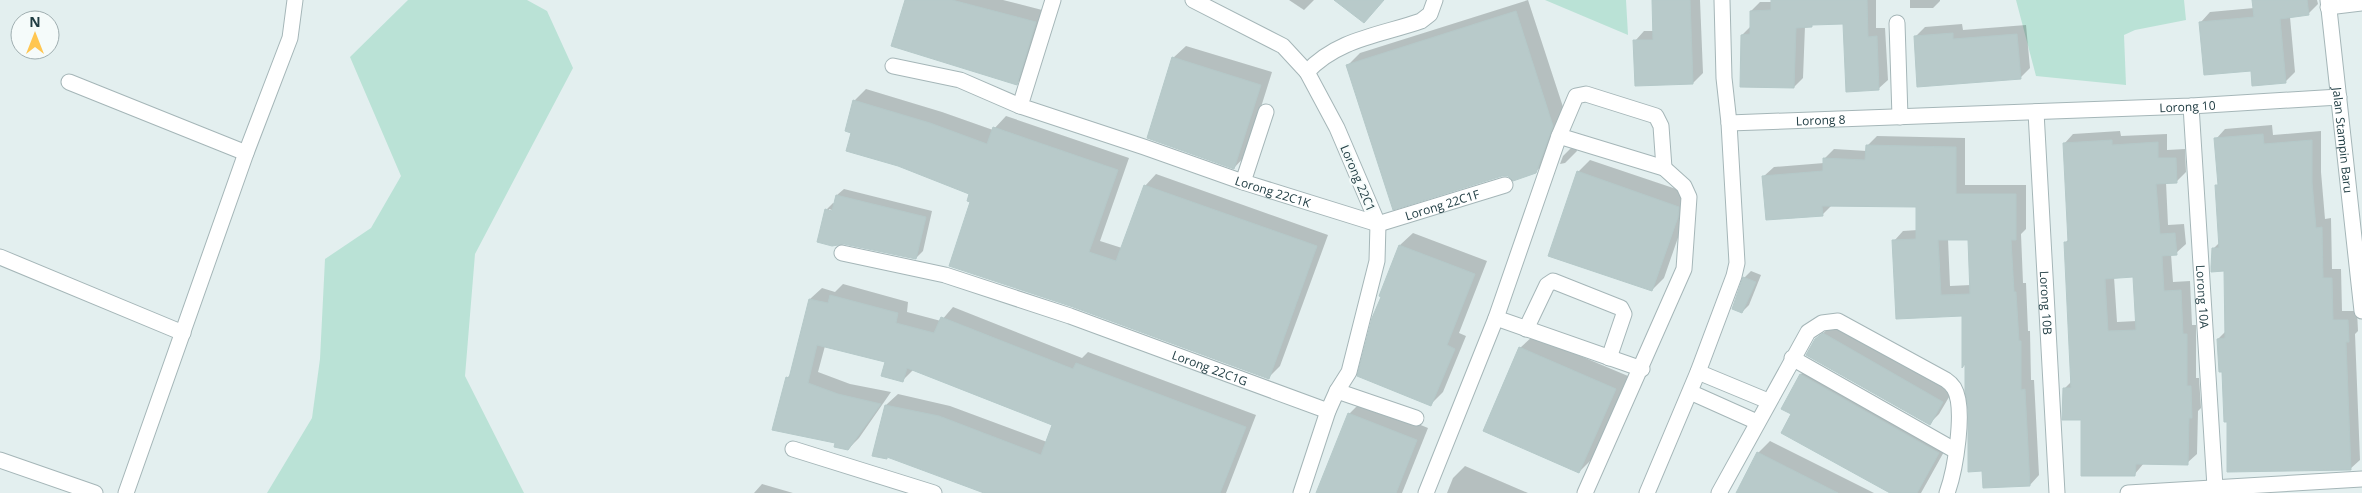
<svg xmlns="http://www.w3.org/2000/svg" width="2362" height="493" viewBox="0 0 2362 493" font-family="'Open Sans',sans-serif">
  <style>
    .green { fill: #bae2d6 }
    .shadow { fill: #0003; fill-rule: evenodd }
    .building { fill: #b8caca; stroke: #b5c9c9; fill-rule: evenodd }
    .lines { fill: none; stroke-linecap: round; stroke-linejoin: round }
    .minor-casing { stroke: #a5b6b8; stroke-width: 17 }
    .minor { stroke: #fff; stroke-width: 15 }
    .labels { text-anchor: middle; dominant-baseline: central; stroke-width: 4; stroke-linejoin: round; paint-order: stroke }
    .street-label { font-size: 12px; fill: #203d43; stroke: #f5fbfa }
  </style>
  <rect width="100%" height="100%" fill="#e3efef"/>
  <path class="green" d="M408,0H527L547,11L573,68L475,254L465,376L524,493H267L312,418L320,359L325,259L371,228L401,176L350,57Z
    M1545,0H1626L1628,35Z
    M2016,0H2184L2186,20L2135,30L2124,35L2126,85L2036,76Z"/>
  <path class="shadow" d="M906,0H1003L1046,11L1027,73L1016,84Z
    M1289,0H1314L1304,10Z
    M1528,0L1565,113L1548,160L1535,172L1502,175L1347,66L1360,53Z
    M1653,0H1700L1703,73L1693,83L1635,41L1644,31H1654Z
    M1772,0H1876V28H1885L1888,80L1878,89L1844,23H1814L1811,26H1805L1803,78L1794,87L1742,35L1751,26V11L1760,2H1772Z
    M1910,0H1940V1L1933,8H1910Z
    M2253,0H2317L2318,4L2308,14L2290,17L2295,72L2285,82L2252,70L2201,22L2210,12L2254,8Z
    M1962,24L1963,30L2026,25L2030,68L2020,78L1915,37L1925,27Z
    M1186,46L1272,72L1246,155L1234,168L1173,58Z
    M866,89L942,112L993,130L1006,116L1129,158L1100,241L1122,248L1145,186L1156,174L1328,235L1280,366L1268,378L972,201L971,193L853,132L854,101Z
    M2272,125L2273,135L2321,131V172L2325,219L2331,218L2332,269H2341L2342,311H2357L2358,331L2355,334L2360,460L2350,469L2228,421L2218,339L2226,331L2225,270L2213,249L2220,242L2217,186L2219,183L2216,139L2225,129Z
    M2120,131L2121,136L2167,134V150L2185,149L2186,172L2177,181L2166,182L2168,225L2184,224L2186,244L2176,253L2171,254L2173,282L2190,281L2192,325H2196V378H2199L2201,408L2198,411L2197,454L2187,463H2144L2134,475L2082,419L2065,388L2072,381L2066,242L2069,239L2064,144L2073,134ZM2134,276L2137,321L2117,322L2114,277Z
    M1877,136L1965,138V185H2026V229L2021,234L2023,283H2026L2028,331H2030L2031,380H2034L2039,475L2030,485L1984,470L1970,409L1963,315L1897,318L1894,241L1903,231L1918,230V206L1832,205L1822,215L1764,176L1774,167L1824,163V159L1834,149L1867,151V146ZM1948,239H1969L1971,285L1950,286Z
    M1575,144L1577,151L1565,163L1560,164L1563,156Z
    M1590,160L1691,194L1690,203L1664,278L1652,290L1578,172Z
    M844,189L932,211L923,251L916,258L844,243L832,244L818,241L826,210L833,203L835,204L837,195ZM829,209L838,212V214L829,212Z
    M1413,233L1487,261L1459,333L1466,336L1443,392L1430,405L1381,295L1400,245Z
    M1751,271L1761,275L1749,305L1742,312L1733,308L1745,277Z
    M843,284L908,302L907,312L941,321L953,307L1082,358L1088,352L1256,415L1226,493H987L888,456L873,455L886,405L898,394L950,406L1047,442L1054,425L914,369L903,380L887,362L825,346L818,372L850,384L891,392L859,438L848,449L837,442L787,378L791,374L810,299L822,288L835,292Z
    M1834,324L1952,392L1939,414L1929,424L1816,339Z
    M1533,336L1628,376L1592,459L1579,472L1520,348Z
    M1814,362L1950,441L1921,493H1893L1793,414L1783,408L1801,374Z
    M1362,401L1428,428L1402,493H1317L1349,414Z
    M1770,441L1874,493H1737L1758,453Z
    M1465,466L1528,493H1447L1453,478Z
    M762,484L793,493H754Z"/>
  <path class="building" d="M905,0H952L1036,22L1017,85L891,46Z
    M1334,0H1384L1364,23Z
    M1652,0H1690L1693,84L1635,86L1633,40H1653Z
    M1771,0H1867L1868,37L1877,36L1879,90L1846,92L1843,24L1812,25V27L1796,28L1794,88L1740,87L1741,35L1750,34V11L1771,10Z
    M2252,0H2307L2309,15L2280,19L2286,83L2252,86L2251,71L2204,75L2199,22L2254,17Z
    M1516,11L1553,126L1536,173L1513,181L1508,176H1502L1393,210L1346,65Z
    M1953,33V39L2017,34L2021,79L1917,87L1914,36Z
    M1172,57L1261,85L1234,169L1147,138Z
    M853,100L930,123L987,144L993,127L1118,170L1089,252L1116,261L1144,185L1317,246L1269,379L1073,307L949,266L970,202L967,201L969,194L898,166L846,151L851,133L845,131Z
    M2263,134L2264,144L2312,140V182L2316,228L2322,227L2323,278H2332L2333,320H2348L2349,342H2346L2351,470L2227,472V422H2224L2222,372H2219L2217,339L2225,338L2224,271L2211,272V267L2212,248H2219L2215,185H2218L2214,138Z
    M2112,140V145L2158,142V158H2176L2177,183L2156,184L2160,234L2175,233L2177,255L2162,256L2164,291L2181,290L2183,334H2187V386H2191L2192,418H2189L2188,465L2136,464L2135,476H2081V420H2062L2063,388H2071L2064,242H2068L2063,143ZM2133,277L2136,330L2108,331L2105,279Z
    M1866,145L1956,147V194H2016V240H2011L2014,292H2016L2019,341H2021V390L2025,389L2030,486L1983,488L1982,471L1968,472V410L1965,391V364L1962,368V316L1896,319L1892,240L1916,239V207L1822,206L1823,216L1766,220L1762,176L1823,171V158L1865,160ZM1938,240H1968L1970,294L1941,295Z
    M1577,171L1679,207L1678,217L1652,291L1548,256Z
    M836,195L926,217L916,259L844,244L832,246L817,242L825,209L832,211Z
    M1399,245L1475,274L1447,345L1455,349L1431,406L1357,376L1372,318L1381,297L1379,296Z
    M1743,277L1756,282L1742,313L1732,309Z
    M830,295L898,313L896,323L934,333L941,317L1073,369L1076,363L1246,427L1220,493H984L887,457V459L872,456L885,405L939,416L1041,455L1052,425L907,368L903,382L881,376L885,362L817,345L808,383L838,394L881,404L848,450L834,447L835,443L772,430L786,377L789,378L809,299L828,303Z
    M1823,333L1943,402L1930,425L1806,355L1815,339Z
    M1519,347L1616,389L1579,473L1483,431Z
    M1800,374L1939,453L1917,493H1890L1781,433L1791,414L1781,409Z
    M1348,413L1417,440L1396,493H1316Z
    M1757,452L1838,493H1736Z"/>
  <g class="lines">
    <defs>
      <g id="minor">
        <path id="s1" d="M1053,0L1020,106L1144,147L1243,182L1378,224L1505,185"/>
        <path d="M1193,0L1283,46L1307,72"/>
        <path id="s2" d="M1722,0L1724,78L1729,123L2191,106L2339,97"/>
        <path id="s3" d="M2328,0L2362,311"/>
        <path d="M2328,7L2362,3"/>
        <path d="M1897,23L1900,117"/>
        <path d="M893,66L960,80L1020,106"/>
        <path d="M69,82L246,153"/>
        <path id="s4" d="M2191,106L2215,487"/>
        <path id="s5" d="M2036,112L2057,493"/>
        <path d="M1559,136L1664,168L1684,186L1689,197L1684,269L1585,493"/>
        <path d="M1243,182L1266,112"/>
        <path id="s6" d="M842,253L945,275L1070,316L1328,411"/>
        <path d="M0,257L183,333"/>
        <path d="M1496,318L1642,369"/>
        <path d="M1526,329L1547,285L1553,281L1621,308L1624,314L1609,358"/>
        <path d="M1792,358L1956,451"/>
        <path d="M1698,372L1768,401"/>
        <path d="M1337,391L1416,418"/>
        <path d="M1690,392L1757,422"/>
        <path d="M793,449L934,493"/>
        <path d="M0,460L95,493"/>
        <path d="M126,493L246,153L290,38L295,0"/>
        <path d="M1301,493L1328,411L1337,391L1349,372L1377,261L1378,224L1337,128L1307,72C1337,39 1381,35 1421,21L1430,14L1435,0"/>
        <path d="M1426,493L1496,318L1559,136L1576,96L1586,94L1656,116L1661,126L1664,168"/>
        <path d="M1647,493L1698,372L1734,276L1737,263L1729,123"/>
        <path d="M1719,493L1808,332L1822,323L1838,321L1946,380C1949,382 1952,385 1954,388C1966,408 1955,471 1947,493"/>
        <path d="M2128,493L2362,479"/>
      </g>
    </defs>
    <use href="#minor" class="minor-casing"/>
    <use href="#minor" class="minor"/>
  </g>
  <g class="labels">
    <g class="street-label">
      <text stroke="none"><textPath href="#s2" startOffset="582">Lorong 10</textPath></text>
      <text stroke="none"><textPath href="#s2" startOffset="215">Lorong 8</textPath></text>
      <text stroke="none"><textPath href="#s3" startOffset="141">Jalan Stampin Baru</textPath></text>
      <text transform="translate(1358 178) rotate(67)">Lorong 22C1</text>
      <text stroke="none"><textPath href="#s1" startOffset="378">Lorong 22C1K</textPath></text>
      <text stroke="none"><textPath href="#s1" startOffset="555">Lorong 22C1F</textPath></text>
      <text stroke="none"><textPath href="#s4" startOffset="191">Lorong 10A</textPath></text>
      <text stroke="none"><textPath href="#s5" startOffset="191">Lorong 10B</textPath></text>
      <text stroke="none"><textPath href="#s6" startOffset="386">Lorong 22C1G</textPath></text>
    </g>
  </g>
  <g transform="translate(35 35)"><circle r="24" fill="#f5fbfa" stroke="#a0afb1"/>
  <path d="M0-4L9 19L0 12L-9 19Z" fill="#ffc651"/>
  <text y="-8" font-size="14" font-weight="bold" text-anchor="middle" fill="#203d43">N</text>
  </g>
</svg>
